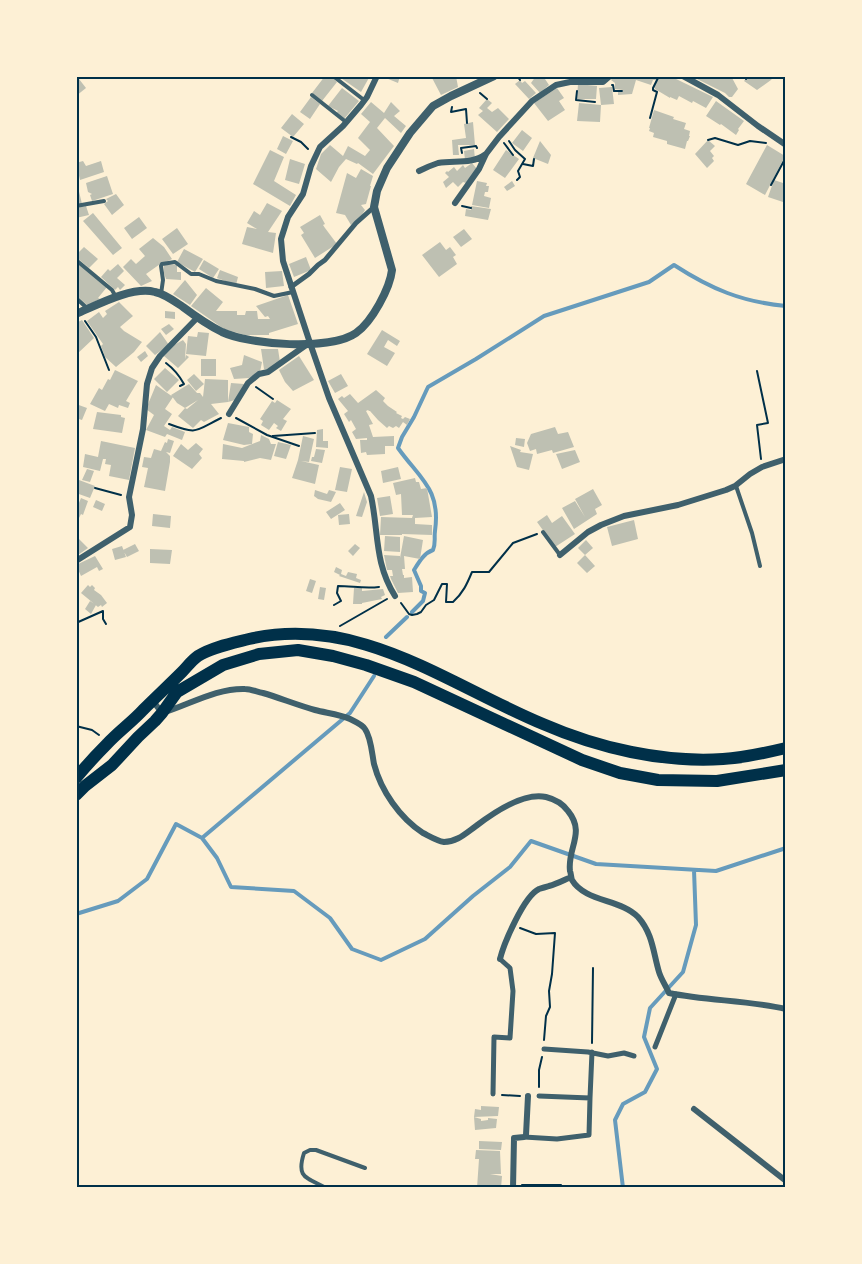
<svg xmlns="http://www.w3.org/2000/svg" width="862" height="1264" viewBox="0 0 862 1264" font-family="Roboto,sans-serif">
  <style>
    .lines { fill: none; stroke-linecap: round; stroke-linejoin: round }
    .stream { stroke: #669bbc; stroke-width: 4 }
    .building { fill: #bec0b2 }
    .path { stroke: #003049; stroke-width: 2 }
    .service { stroke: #3f606c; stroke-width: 4 }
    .pedestrian { stroke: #3f606c; stroke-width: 5 }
    .minor { stroke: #3f606c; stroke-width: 6 }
    .tertiary { stroke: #3f606c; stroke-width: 8 }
    .trunk { stroke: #003049; stroke-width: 12 }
    .neatline { fill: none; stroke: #003049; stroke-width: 2 }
  </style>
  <rect width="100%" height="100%" fill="#fdf0d5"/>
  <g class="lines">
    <path class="stream" d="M412,612L423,601L425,593L421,591V586L414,570C419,562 424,553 433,550C436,543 434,538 435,531C441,489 420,479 398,448L402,437L414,417L428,387L476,359L544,316L649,282L674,265C711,289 742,302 786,306
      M386,637L407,617
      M202,838L350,713L374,676
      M76,914L118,901L147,879L176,824L202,838L217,858L231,887L294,891L330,918L352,949L381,960L425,939L473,896L510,867L531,841L596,864L716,871L786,848
      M623,1188L615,1120L623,1104L645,1092L657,1069L644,1037L650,1008L683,972L696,925L694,870"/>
  </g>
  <path class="building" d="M325,76H331L337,82L322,101L312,93Z
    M338,76L357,77L370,76L361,92Z
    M381,76H400L398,83Z
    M431,76H456L458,87L441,95Z
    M536,76H543L549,85L540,93L531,83Z
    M613,76H658L656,80H653L651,85L636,80L632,94L618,95V92H623V90L615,89V83L611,80Z
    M660,76L671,78L672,77L713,97L706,108L693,101L692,103L679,96L677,100L670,97V98L655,89L654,87Z
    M698,76H731L738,89L732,97H729L725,93L697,79Z
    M748,76H774L771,80L757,90L744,81Z
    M79,79L86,88L76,96V81Z
    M520,80L522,83L525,81L536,93L529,99L515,84Z
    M578,84L597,86L596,99H577Z
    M612,87L614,104L601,105L599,88Z
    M342,88L359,101L344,119L336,113L338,111L328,106Z
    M557,88L564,98L559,101L565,110L548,121L534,103Z
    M311,97L320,104L310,119L300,112Z
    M487,99L492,103L487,108L492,112L498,108L509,119L497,132L478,115L483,111L479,108Z
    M716,101L744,121L738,129L739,130L736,135L721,124L720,125L706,116Z
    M371,102L384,113L391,102L400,111L394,116L406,126L401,133L385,118L377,128L394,146L373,174L358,163L357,164L346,159L339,167L331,182L316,169L321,154L330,145L343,156L348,146L365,156L370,150L358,138L370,122L361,114Z
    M579,103L601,105L600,122L577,121Z
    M654,110L674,117L673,119L686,123L684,129L690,131L689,136H690L688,141H687L685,149L667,144V141L653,137L654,133L649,131L650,128H649Z
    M292,114L304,124L293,137L281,128Z
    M473,122L475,145H458L459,155H453L452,140L466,138L464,124Z
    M522,130L532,138L523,151L512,143Z
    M283,136L293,141L286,154L277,149Z
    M708,140L715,146L710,151L714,156L712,158L714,161L707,168L695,154Z
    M540,141L551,155L548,164L533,158Z
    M767,145L785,156L765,195L746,184Z
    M474,149L475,159L465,160L464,151Z
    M270,150L284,157L274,181L296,195L290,206L253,184Z
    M506,150L519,159L505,178L493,170Z
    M290,159L305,164L299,184L285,180Z
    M83,161L86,166L101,161L104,172L80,180L76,163Z
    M472,163L477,169L466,183L463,182L458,187L453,182L446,188L443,182L449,177L445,173L447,171L448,172L454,167L457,171L463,165L465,168Z
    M361,169L373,176L370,186H371L366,204L361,205L365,210L360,218L351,225L345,215L336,213L347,173L356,178Z
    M107,176L113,194L92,201L90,195L92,194L88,192L86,183Z
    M76,179L82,204L76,205Z
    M774,180L786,184V203L768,197Z
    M477,181L487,183L486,186H489L488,192H485L484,196L491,198L489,208L472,205Z
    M512,181L515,186L507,191L504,187Z
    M116,194L124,205L112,215L104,204L108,201L106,199Z
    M267,203L282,211L268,232L276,233L273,253L242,244L247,227L257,229L247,223L254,211L260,215Z
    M86,206L89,215L76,218V208Z
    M471,206L491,209L488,220L465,216L466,209L471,210Z
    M93,213L122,248L113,255L83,221Z
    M320,215L325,224L323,225L325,228L337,244L315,258L301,235L304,233L300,227Z
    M139,217L147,228L132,239L124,228Z
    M177,228L188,244L173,254L162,239Z
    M464,229L472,239L461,247L453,237Z
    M153,238L164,247L172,259L166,262H163L146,274L152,281L141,286L123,267L131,259L136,264L145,256L139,249Z
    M440,242L446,250L450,247L456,255L453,257L457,264L439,277L422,255Z
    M84,247L98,259L89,268L76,257V255Z
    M184,249L203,259L195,272L177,262Z
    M306,257L311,270L294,277L289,264Z
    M204,260L219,269L213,278L199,269Z
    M76,261L107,287L98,298L100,299L87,305L76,295Z
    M118,264L124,271L117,278L125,285L120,290L118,287L115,290L101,277L108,269L110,271Z
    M164,265H177V272H181V280L166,279L164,273Z
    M220,270L238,277L236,285L217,278Z
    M282,271L284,286L266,288L265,272Z
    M185,280L197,295L190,305L173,294Z
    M206,288L223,302L216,311H237V315H245L246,311H257L258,319H270L268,316L265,317L256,306L288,295L298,324L269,333V335H245L224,329L191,306Z
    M119,302L133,316L120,327L124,331L142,342L134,352L116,367L105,357L101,346L103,344L87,321L99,312L103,318L107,314L105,311Z
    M165,311L175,312V319L165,318Z
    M82,320L94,338L76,355V323Z
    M169,324L174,329L166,335L161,329Z
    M382,330L400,341L397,346L388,340L384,347L395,353L387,366L367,354Z
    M160,332L169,345L155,355L146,346Z
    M198,332L209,333L206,356L186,354L188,336L197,337Z
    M183,340L186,344L185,359L186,355L189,357L178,368L164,356L174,345Z
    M261,349H278L280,362L267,369H264Z
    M145,351L148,356L141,362L137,357Z
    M244,355L262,362L260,372L249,378L234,379L230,368L242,365Z
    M299,356L314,380L293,391L285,382L279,370Z
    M201,359H216V376H201Z
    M165,368L179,380L167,392L154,379Z
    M115,370L138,381L126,401L130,403L128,408L119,405L118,408L109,404L105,411L90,404L99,388L102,390L108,379L110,380Z
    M194,374L204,384L196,391L187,380Z
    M341,374L348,386L335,393L328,381Z
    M205,379L228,380V402L211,404L219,414L204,422L201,420L193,428L178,416L185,408L187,409L198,400L185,408L177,403L171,395L189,384L197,393H200L203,397Z
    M231,383L244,384L235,400L228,402Z
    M156,385L173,397L165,409L172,414L164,426L170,430L172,427L185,432L182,440L167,434L165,437L146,430L154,415L146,409Z
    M376,390L385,398L383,401L388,406L397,412L396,413L402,416L401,418L403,419L405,417L410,419L407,425L403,422L399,428L396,426L393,428L389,426L387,428L378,420L370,411H369L368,410L366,411L373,424L369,425L373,437L394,436V446H385V454L367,455L366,452L361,453L360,440H367V438L356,439L352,432L356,429L351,420L349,422L344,414L348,411L338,399L342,396L344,398L350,394L358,403Z
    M277,400L291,409L283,419L287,421L281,431L276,428L278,426L274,423L269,430L261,425L263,421L260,419L272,401L275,403Z
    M76,404L87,408L82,420L76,418Z
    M97,412L121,415V417L125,418L122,433L93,429Z
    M228,423L249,427V432L253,434L252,444L244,445L223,440Z
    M555,427L558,434L568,432L574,447L553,453L552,450L537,454L536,449L530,451L527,443L531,434Z
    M323,429V441H328V448L316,447L317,430Z
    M261,435L269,439L271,444H276L271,460L260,458L244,462V461L222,459L223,444L242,448L260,441Z
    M303,436L314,439L309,462L301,461L319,465L315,484L292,478L298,460Z
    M516,438L525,439L524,447L515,445Z
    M168,439L174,441L170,453L166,452L170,456V462L165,491L144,487L148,468L142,467L144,457L151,458L154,449L161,451L165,442L167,443Z
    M101,441L135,448L129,480L109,476L111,465L105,464L106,459H103L100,471L83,467L85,454L98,457Z
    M278,442L291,445L286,459L274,456Z
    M196,443L203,449L199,454L202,458L192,469L173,456L181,444L188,450Z
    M510,446L521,450L520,452L533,454L529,470L517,467Z
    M316,449L325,450L322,463L311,461L312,457H314Z
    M575,450L580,462L562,469L556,454Z
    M340,467L352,469L347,492L335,490Z
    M398,467L401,479L383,483L381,471Z
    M87,469L94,471L90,482L82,480Z
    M415,478L416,482H419L421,489L427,488L432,517L415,518V524L432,525V535L402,534V535H380L381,517L412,518L413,515H402L401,494L396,495L393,483Z
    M79,480L95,486L90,498L76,493V487Z
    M593,489L602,505L595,509L597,514L574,529L562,508L575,501L585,517L575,499Z
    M315,490L327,494L329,490L336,492L331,502L318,499L314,496Z
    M364,492L367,502L362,517L356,516Z
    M390,496L393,514L380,516L377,498Z
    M81,498L88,501L83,515L81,514L76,524V510Z
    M96,500L105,504L102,511L93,507Z
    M340,503L345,510L331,519L326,512Z
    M153,514L171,516L170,528L152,526Z
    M349,514L350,524L339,525L338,515Z
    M547,515L552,523L562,516L575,534L555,547L537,522Z
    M634,520L638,539L612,546L607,527Z
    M385,536L400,537V552L384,551Z
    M404,536L423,540L420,559L404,556L405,569H402L403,575H404V578L412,577L413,592L398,593L391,579L390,576H393L392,570H387L384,555L400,556V558Z
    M79,539L88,548L78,555L76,552V540Z
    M586,540L593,548L585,555L595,566L587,573L577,563L585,555L578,548Z
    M135,544L139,551L127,557L123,550Z
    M355,544L360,548L353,556L348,551Z
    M122,546L126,557L115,560L112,549Z
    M150,549L172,550L170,564L150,563Z
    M95,556L103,569L99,571L97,567L81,576L76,565Z
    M336,567L342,570L341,574L346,576L348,572L357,574L356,578L361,580L360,583L339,576L340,575L334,572Z
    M310,579L316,581L312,593L306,591Z
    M88,585L90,587L92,585L95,588L94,590L101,595L107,603L102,607L101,605L98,607L81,593Z
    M320,587L326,588L324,600L318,599Z
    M354,588H362V591L383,589L385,595L381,597L382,599L362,603V604H353Z
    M90,601L96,605L91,614L85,609Z
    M481,1106L499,1107L498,1116L474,1117L475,1109L481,1110Z
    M474,1117L481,1119V1121L488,1120V1118L497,1119L496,1128L475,1130Z
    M479,1141L502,1142L501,1150L479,1149Z
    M476,1150L500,1151L501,1174H490L502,1176L501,1188H477L479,1159H475Z"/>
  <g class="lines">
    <path class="path" d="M517,76L520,80
      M744,76L746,79
      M612,85H613L614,91H622
      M577,91L576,100L595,102
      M480,93L487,99
      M452,107L451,112L466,109L467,123
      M650,118L657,92L653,90V88L659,76
      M291,137L301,142L308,149
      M708,140L715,138L738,145L750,141L766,143
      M509,141L515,150L525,159L518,171L520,177L517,180
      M504,143L513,155
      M462,153L461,148L476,146L477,148
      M523,164L533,166L534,159
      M771,185L786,157
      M462,206L471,208
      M85,321L96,337L109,370
      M166,363C174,369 179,375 184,384L180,386
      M757,371L768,423L757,425L761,459
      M256,387L273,399
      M236,418L267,435L299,446
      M169,424C198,435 195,431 221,418
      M273,436L315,433
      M95,488L121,495
      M401,603L409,614L412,615L417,614L421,612L426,605L434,600L442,584H447L446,602H453C463,593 467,584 472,572H489L513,543L537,534
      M334,605L341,601L337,593L338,586C352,586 365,589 379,587
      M76,623L103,611V619L106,624
      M340,626L387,599
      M76,726L92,730L99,735
      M520,928L536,934L555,933L552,974L549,991L550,1007L546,1016L544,1040
      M592,1043L593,968
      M539,1087V1070L542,1057
      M502,1095L520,1096
      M522,1185H561V1188"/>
    <path class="service" d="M333,76L364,100
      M312,95L346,122
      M76,206L104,201
      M76,260L112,290L116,297
      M161,294L163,280L161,266L162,264L175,262L191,274H199L216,281L255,289L274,296L293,292
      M76,298L88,309
      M736,486L752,533L760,566
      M543,532L560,555
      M326,1188C306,1177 296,1178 304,1153L310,1150H316L365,1168"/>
    <path class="pedestrian" d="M291,287L309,274L318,265L325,260L356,223L374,207
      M655,1047L676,994
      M544,1049L588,1052L608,1056L624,1053L634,1056
      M493,1094L494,1037L510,1038L513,991L510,968L500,959
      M539,1096L590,1098L592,1052
      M524,1137L557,1139L589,1135L590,1098"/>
    <path class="minor" d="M377,76L367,97L361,105L343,126L320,147L311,166L303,194L288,217L281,239L283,261L310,343L329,398L371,496C379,533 374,562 395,596
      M683,76L718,95L758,126L786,145
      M419,171C425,168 432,165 438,163C455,160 471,165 486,154
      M455,203L479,169L486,154L499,137L532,101L556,85L570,82H603L610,76
      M229,414L248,383L259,374L268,372L309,343
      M560,555L588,532L601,525L624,516L678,505L726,490L735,486L750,474L762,467L786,459
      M76,561L130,527L132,515L129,497L143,429L147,384L152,368L160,356L198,317
      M153,701L162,713C189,705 216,688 245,689C251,689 257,692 263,693C280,698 297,705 315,710C326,713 339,714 350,719C354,721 363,725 365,729C371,737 372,754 374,764C381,791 400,818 423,833C429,836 437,841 444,842C457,842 466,833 476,826C493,813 524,792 546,797C554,799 563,804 568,811C586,833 567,848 570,871C571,873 571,878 572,880C585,902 621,899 638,917C653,934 653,952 659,972C661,979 666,986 669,993C707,1001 747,1000 786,1009
      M500,959C504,943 524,896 539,889C542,888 546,887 549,886C557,884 564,880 571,877
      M694,1109L786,1181
      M513,1188L514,1138L524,1137L526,1135L528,1096"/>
    <path class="tertiary" d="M76,314C97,305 132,286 155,292C165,294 174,301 183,307C195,316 208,325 222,332C250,345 330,351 356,333C372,322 390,288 392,270L374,207L377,191L387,168L410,133L433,106L451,96L494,76"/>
    <path class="trunk" d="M76,778C86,766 96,755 107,744C118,732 132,722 143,710C156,697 169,685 182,672C187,667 192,660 198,656C212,647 233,643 249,639C359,614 447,684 543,724C598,748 663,763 723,759C744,758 765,753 786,748
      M76,795L85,786L112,765L138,737L155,721L162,713L177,692L223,665L259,654L298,650L333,656L366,665L414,682L582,760L620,773L658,780L717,781L786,770"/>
  </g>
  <rect width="862" height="1264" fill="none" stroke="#fdf0d5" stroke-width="156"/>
  <rect x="78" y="78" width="706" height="1108" class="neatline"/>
</svg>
